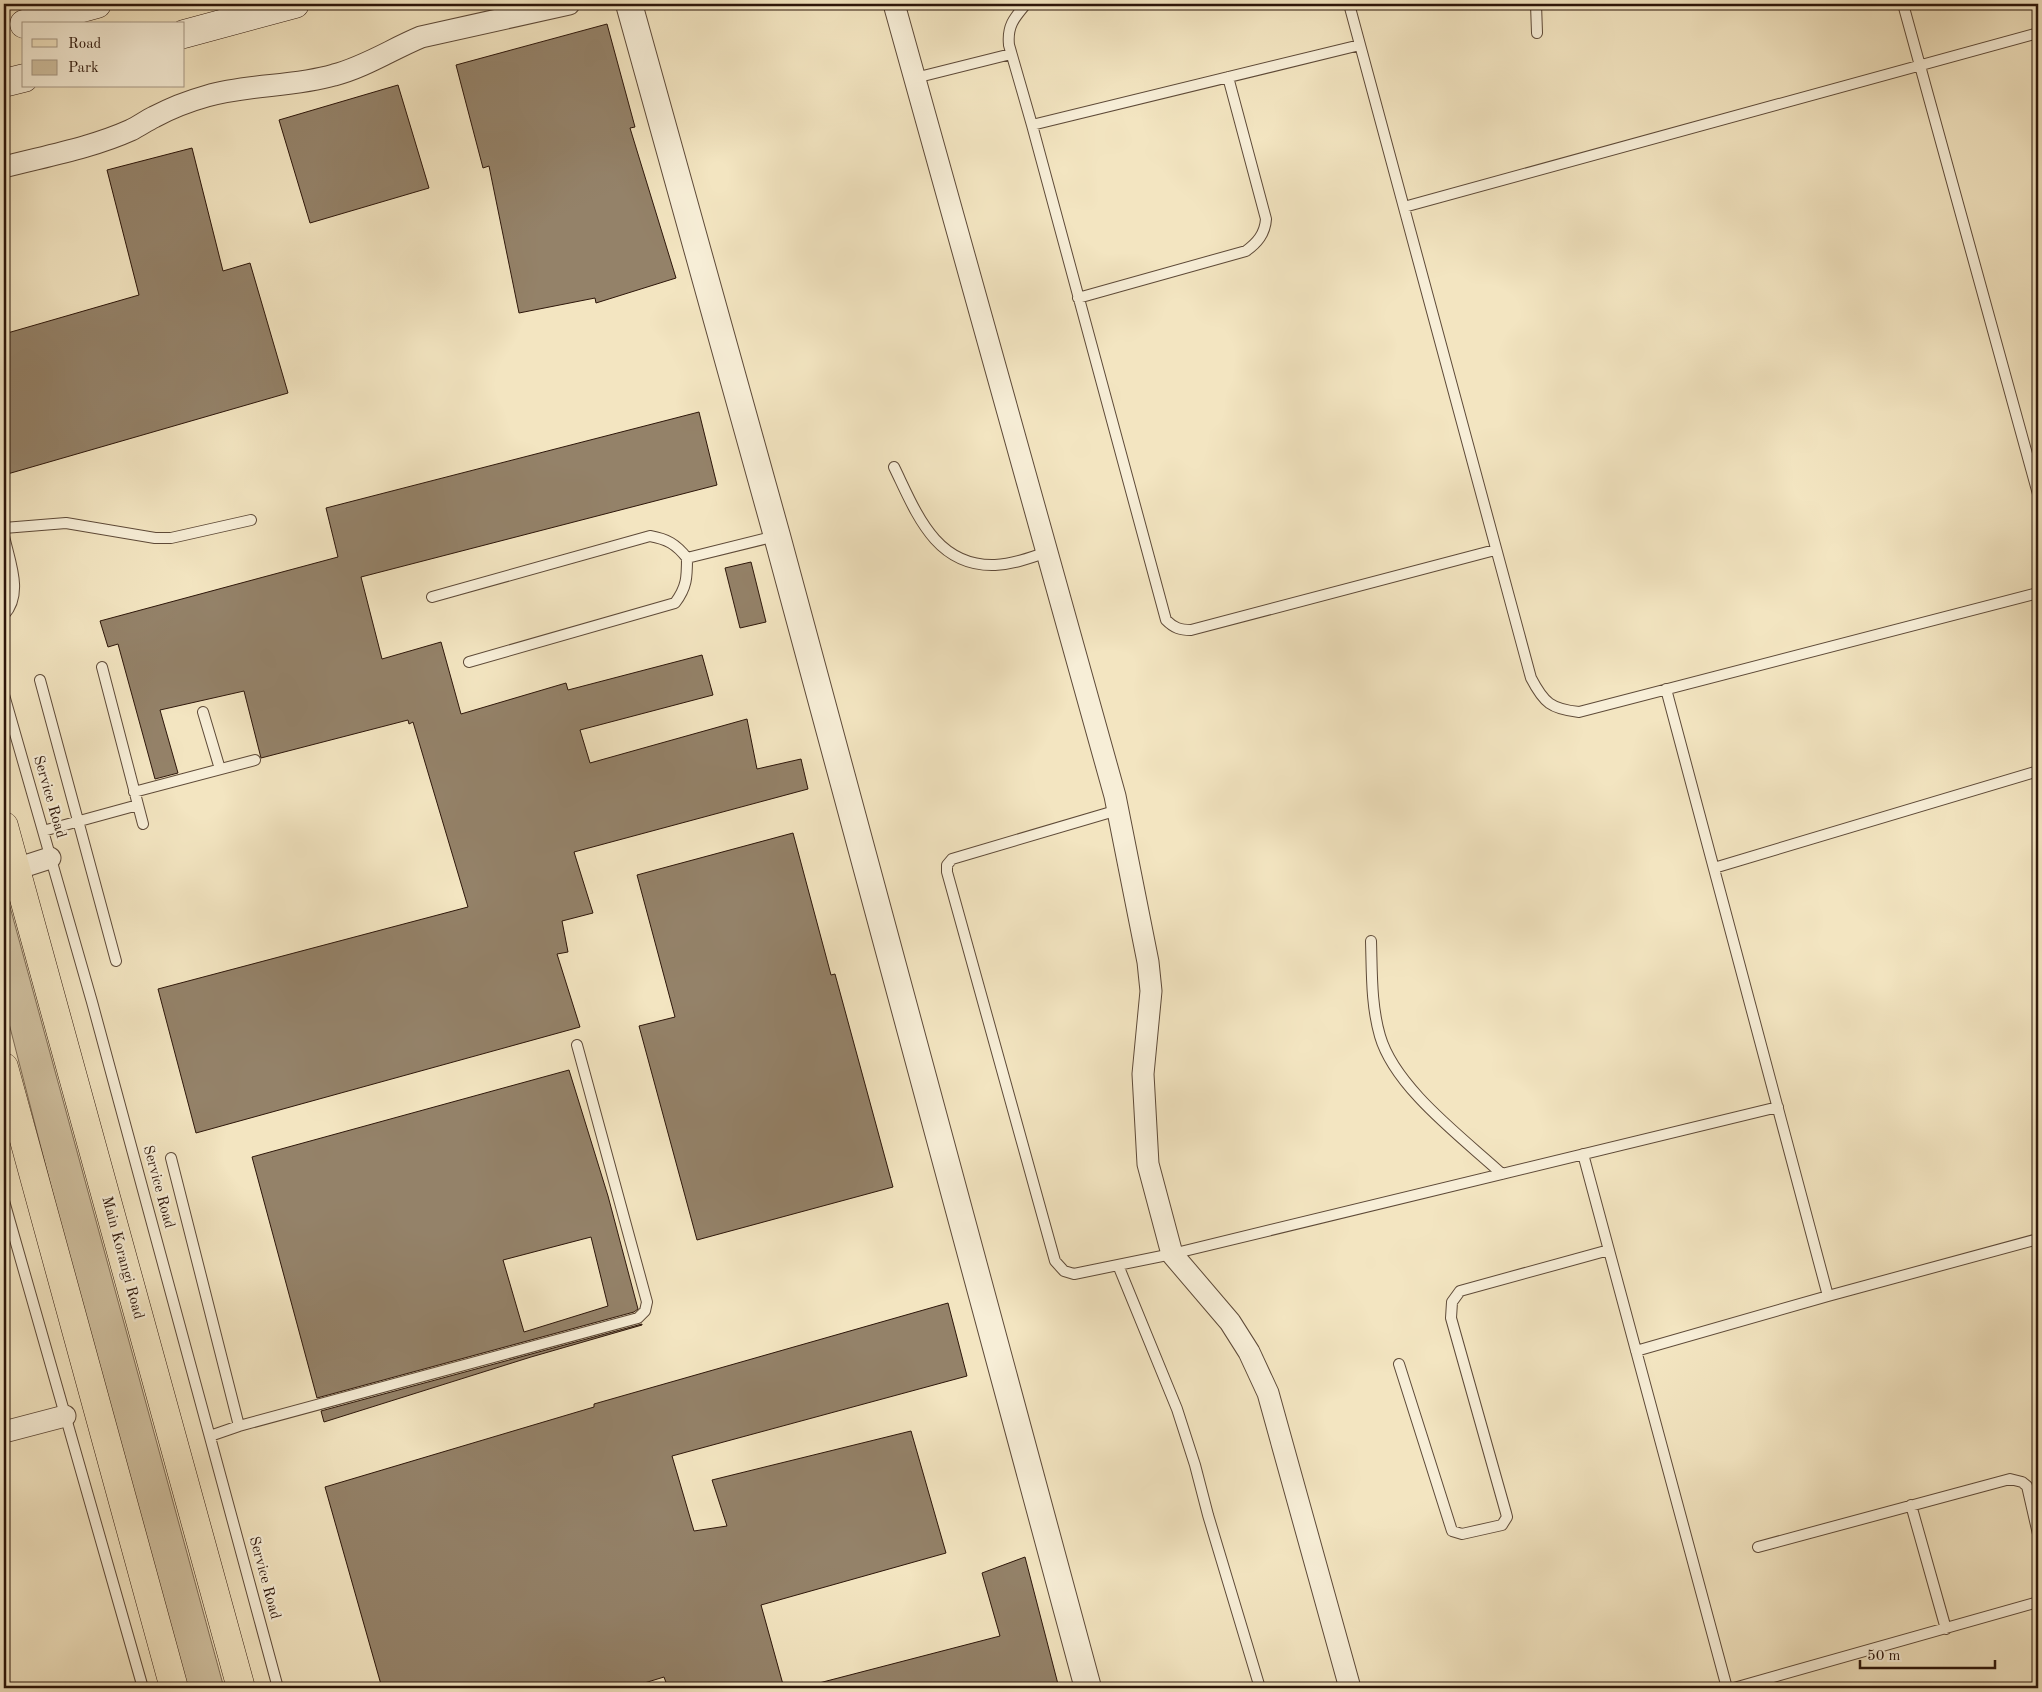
<svg xmlns="http://www.w3.org/2000/svg" width="2042" height="1692" viewBox="0 0 2042 1692" font-family="'Old Standard TT',serif">
  <style>
    .green { fill: #d1c2a2; stroke: #7f6c56 }
    .building { fill: #948269; stroke: #2d160a; fill-rule: evenodd }
    .lines { fill: none; stroke-linecap: round; stroke-linejoin: round }
    .service-casing { stroke: #5e4a38; stroke-width: 12 }
    .minor-casing { stroke: #5e4a38; stroke-width: 23 }
    .tertiary-casing { stroke: #5e4a38; stroke-width: 28 }
    .secondary-casing { stroke: #2d160a; stroke-width: 29 }
    .primary-casing { stroke: #2d160a; stroke-width: 29 }
    .service { stroke: #f7eed7; stroke-width: 10 }
    .minor { stroke: #f7eed7; stroke-width: 21 }
    .tertiary { stroke: #f7eed7; stroke-width: 26 }
    .secondary { stroke: #f7eed7; stroke-width: 28 }
    .primary { stroke: #f3e5c1; stroke-width: 28 }
    .labels { text-anchor: middle; dominant-baseline: central; stroke-width: 4.5; stroke-linejoin: round; paint-order: stroke }
    .street-label { font-size: 15px; fill: #2d160a; stroke: #f7eed7 }
  </style>
  <rect width="100%" height="100%" fill="#f3e5c1"/>
  <filter id="stains"><feTurbulence type="fractalNoise" baseFrequency=".004" numOctaves="4"/><feColorMatrix values="0 0 0 0 .2 0 0 0 0 .09 0 0 0 0 .02 0 0 0 .5 -.17"/></filter>
  <radialGradient id="worn" r=".72"><stop offset=".6" stop-color="#630" stop-opacity="0"/><stop offset="1" stop-color="#630" stop-opacity=".3"/></radialGradient>
  <path class="green" d="M4,885L224,1688H185L89,1334L4,1004Z"/>
  <path class="building" d="M607,24L635,127L630,128L676,278L596,303L595,298L519,313L489,166L483,168L456,65Z
    M398,85L429,188L310,223L279,120Z
    M192,148L223,271L250,263L288,393L4,475V334L139,295L107,170Z
    M699,412L717,485L361,577L382,659L441,642L461,714L566,683L568,690L702,655L713,695L580,730L590,763L747,719L757,769L801,759L808,789L574,852L593,913L562,921L568,952L557,954L580,1027L196,1133L158,989L468,907L413,722L409,724L408,720L261,758L244,691L160,710L178,773L155,779L118,644L108,647L100,621L338,557L326,508Z
    M751,562L766,622L740,628L725,568Z
    M793,833L831,975L835,974L893,1187L697,1240L639,1026L675,1017L637,875Z
    M569,1070L608,1196L638,1309L634,1312L317,1398L252,1157ZM591,1237L608,1306L524,1332L503,1260Z
    M948,1303L967,1376L672,1456L694,1531L727,1526L712,1480L911,1431L946,1553L761,1605L784,1688H668L664,1677L628,1688H382L325,1487L594,1407V1404Z
    M642,1324V1325L531,1357L324,1422L321,1411Z
    M1025,1557L1059,1688H820L819,1683L1000,1636L982,1573Z"/>
  <g class="lines">
    <defs>
      <path id="service" d="M1026,4C1014,18 1007,26 1009,45L1032,125L1166,620C1174,628 1180,630 1191,630L1495,550
        M1349,4L1531,678C1544,703 1551,709 1579,712L2038,593
        M1536,4L1537,33
        M1903,4L2038,494
        M915,78L1011,54
        M1032,125L1360,45
        M1404,207L2038,33
        M1078,298L1246,251C1257,243 1265,234 1266,219L1228,77
        M894,467C916,512 935,567 995,565C1013,564 1030,558 1047,552
        M4,528L66,523L155,538H171L251,520
        M4,536C9,560 24,594 4,615
        M432,597L650,536C667,539 676,544 687,558L776,536
        M469,662L675,603C687,587 687,577 687,558
        M102,667L143,824
        M40,680L116,961
        M1666,689L1828,1296
        M4,695L92,1002L278,1688
        M203,712L220,769
        M134,792L255,760
        M1118,810L952,859L947,865V872L1055,1261L1064,1271L1074,1274L1172,1254L1778,1107
        M43,831L138,805
        M1714,868L2038,771
        M1371,941C1372,973 1371,1005 1380,1036C1395,1088 1463,1138 1502,1174
        M1583,1154L1727,1688
        M171,1158L239,1426
        M4,1201L143,1688
        M1118,1265L1177,1409L1195,1465L1208,1515L1260,1688
        M1636,1351L1828,1296L2038,1239
        M1399,1364L1452,1531L1462,1534L1502,1525L1507,1517L1506,1513L1451,1318L1452,1302L1460,1291L1609,1250
        M210,1436L239,1426L638,1318L645,1311L647,1302L577,1045
        M1911,1505L1946,1629
        M1758,1547L2010,1479L2022,1482L2027,1486L2038,1534
        M1734,1688L2038,1602"/>
      <path id="minor" d="M894,4L1115,796L1148,962L1151,991L1143,1074L1148,1164L1172,1254L1230,1322L1249,1352L1268,1393L1350,1688
        M4,167C46,156 91,148 131,130C139,126 146,121 154,117C171,108 189,101 207,96C249,84 293,87 334,75C365,67 392,49 421,37L569,4
        M16,869L50,858
        M4,1432L65,1416"/>
      <path id="tertiary" d="M629,4L777,536L1088,1688"/>
      <path id="secondary" d="M24,24L97,4
        M184,34L295,4
        M4,83L24,78"/>
      <path id="primary" d="M4,826L241,1688
        M4,1067L174,1688"/>
    </defs>
    <use href="#service" class="service-casing"/>
    <use href="#minor" class="minor-casing"/>
    <use href="#tertiary" class="tertiary-casing"/>
    <use href="#secondary" class="secondary-casing"/>
    <use href="#primary" class="primary-casing"/>
    <use href="#service" class="service"/>
    <use href="#minor" class="minor"/>
    <use href="#tertiary" class="tertiary"/>
    <use href="#secondary" class="secondary"/>
    <use href="#primary" class="primary"/>
  </g>
  <g class="labels">
    <g class="street-label">
      <text transform="translate(49 797) rotate(74)">Service Road</text>
      <text transform="translate(158 1187) rotate(75)">Service Road</text>
      <text transform="translate(122 1258) rotate(75)">Main Korangi Road</text>
      <text transform="translate(264 1578) rotate(75)">Service Road</text>
    </g>
  </g>
  <rect width="2042" height="1692" fill="none" stroke="#f3e5c1" stroke-width="20"/>
  <rect x="5" y="5" width="2032" height="1682" fill="none" stroke="#2d160a" stroke-width="2.5"/>
  <rect x="10" y="10" width="2022" height="1672" fill="none" stroke="#2d160a"/>
  <rect x="22" y="22" width="162" height="65" fill="#f7eed7" stroke="#a69885"/>
  <rect x="32" y="39" width="25" height="8" fill="#f3e5c1" stroke="#a69885"/>
  <text x="68" y="48" font-size="15" fill="#2d160a">Road</text>
  <rect x="32" y="60" width="25" height="15" fill="#d1c2a2" stroke="#a69885"/>
  <text x="68" y="72" font-size="15" fill="#2d160a">Park</text>
  <path d="M1860 1660v8h135v-8" fill="none" stroke="#2d160a" stroke-width="2.5"/>
  <text x="1867" y="1660" font-size="15" fill="#2d160a" stroke="#f7eed7" stroke-width="4" paint-order="stroke">50 m</text>
  <rect width="100%" height="100%" filter="url(#stains)"/>
  <rect width="100%" height="100%" fill="url(#worn)"/>
</svg>
